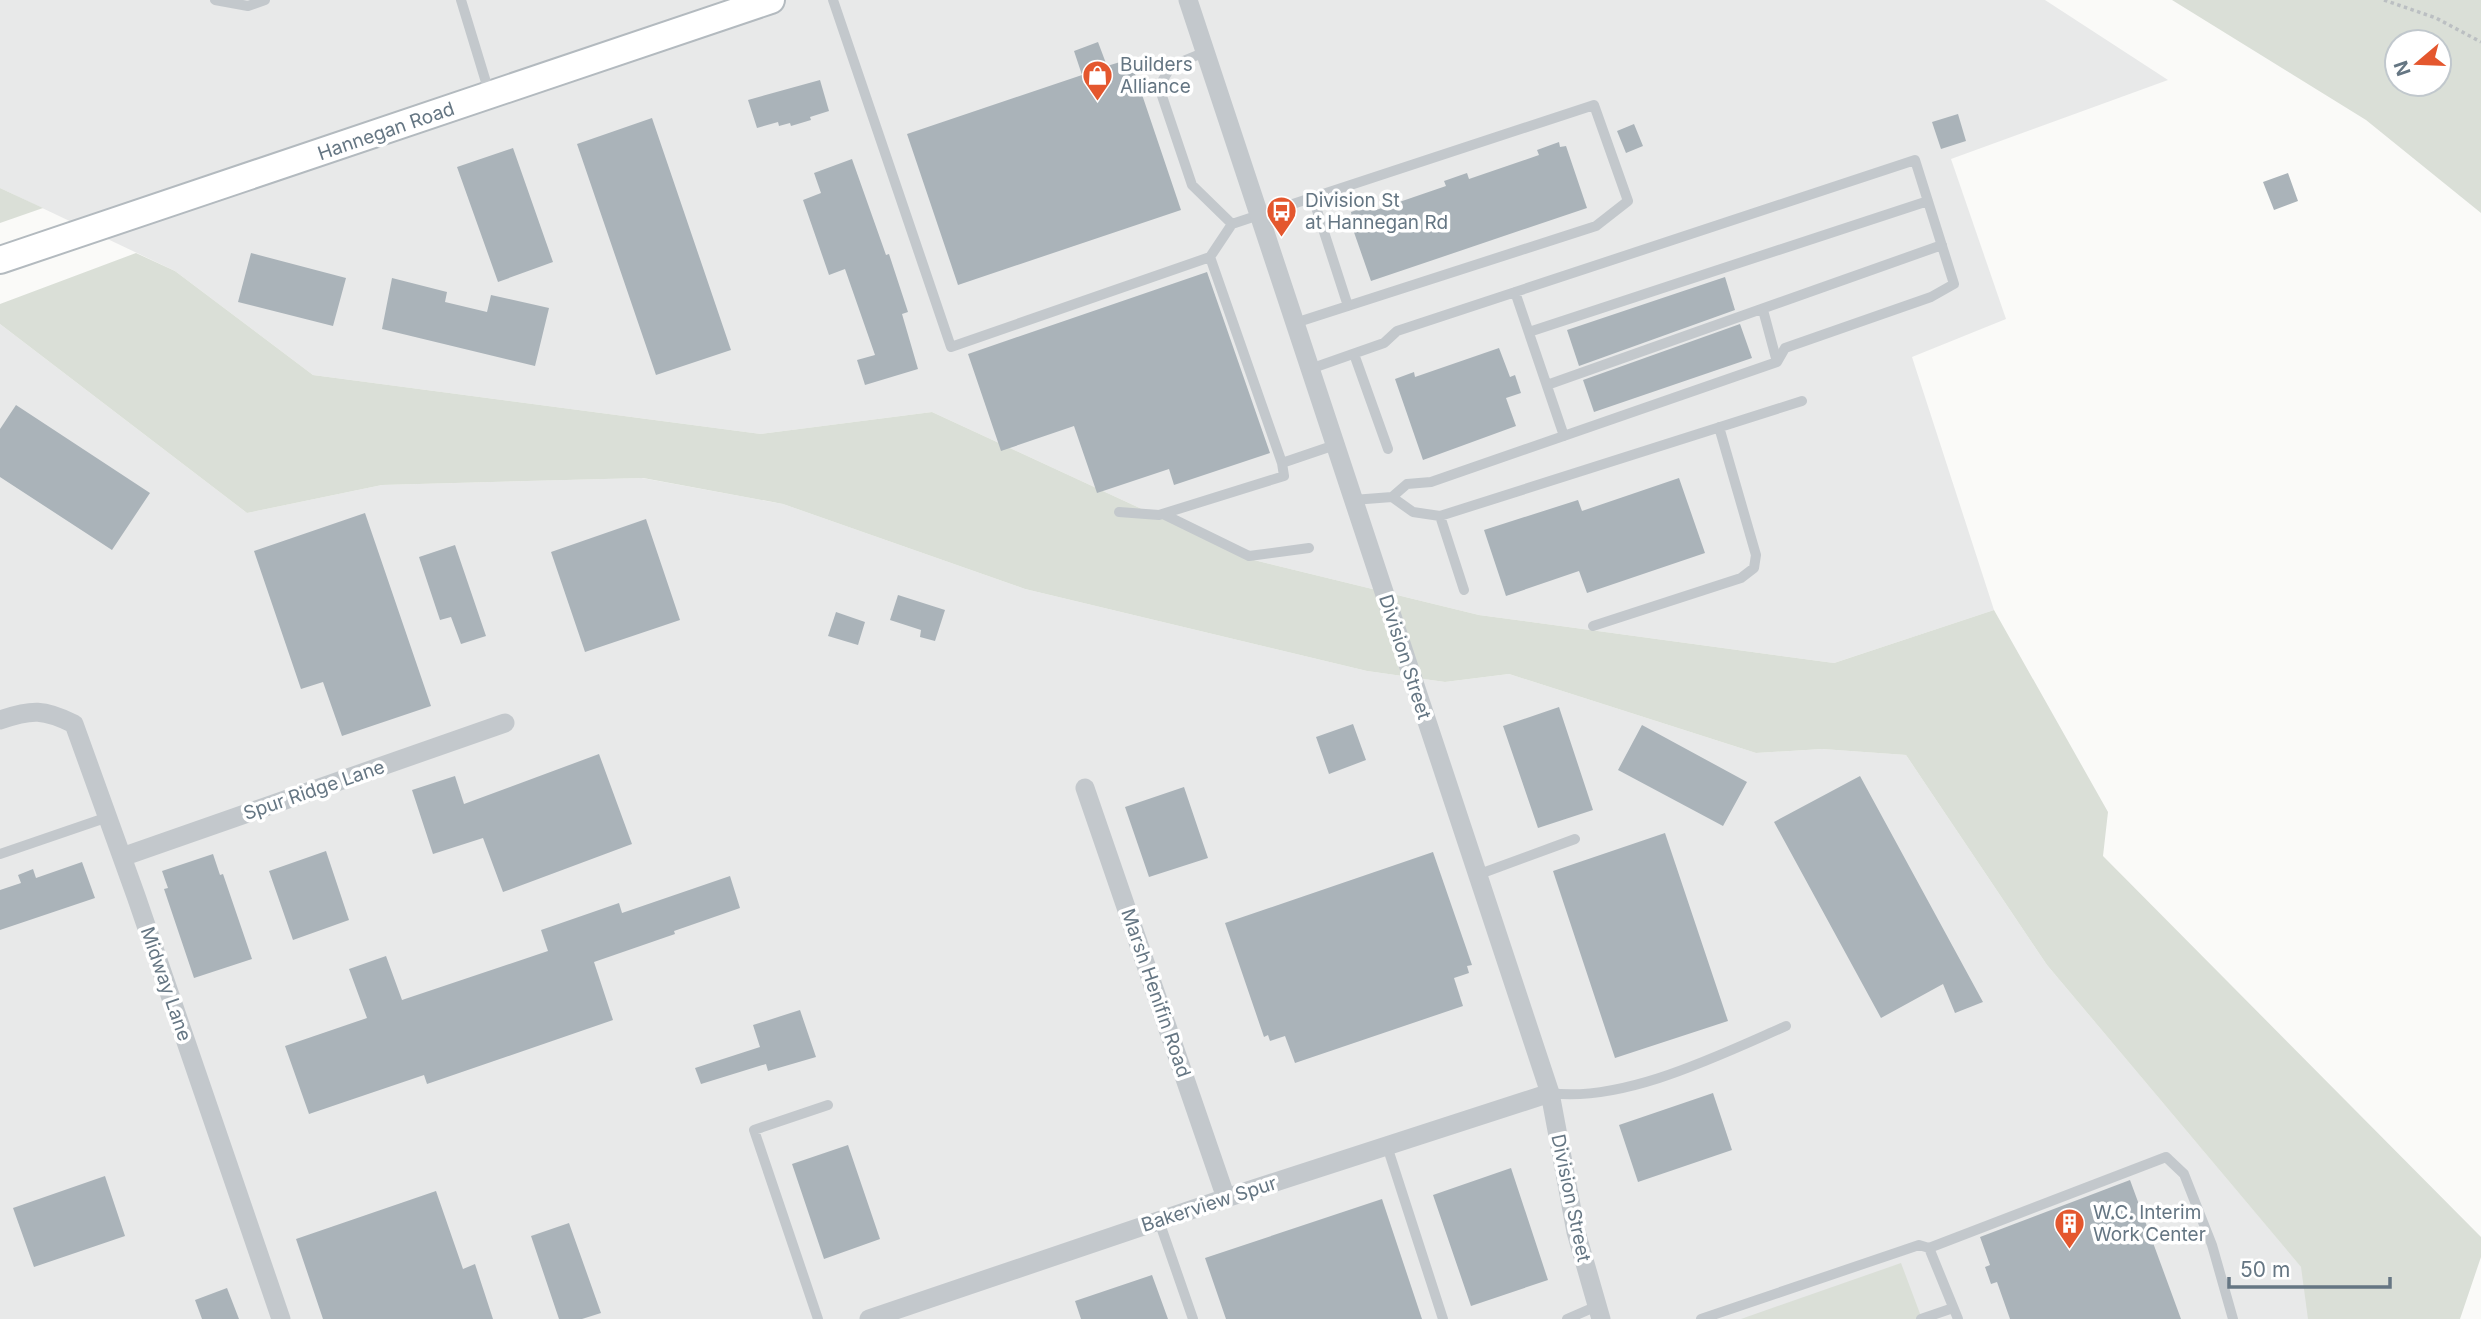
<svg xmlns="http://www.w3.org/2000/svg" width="2481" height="1319" viewBox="0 0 2481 1319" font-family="Inter,sans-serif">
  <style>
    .built { fill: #e8e9e9 }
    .green { fill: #dadfd7; fill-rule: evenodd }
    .building { fill: #aab3b9 }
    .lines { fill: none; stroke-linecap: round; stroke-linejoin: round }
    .secondary-casing { stroke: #b3babf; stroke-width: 30 }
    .path { stroke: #bbbfc2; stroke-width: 3.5; stroke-dasharray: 3.5 3.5; stroke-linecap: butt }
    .lane { stroke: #c3c8cc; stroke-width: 10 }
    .street { stroke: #c3c8cc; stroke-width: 19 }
    .secondary { stroke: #fff; stroke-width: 26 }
    .labels { text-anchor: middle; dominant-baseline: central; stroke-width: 7; stroke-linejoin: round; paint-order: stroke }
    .poi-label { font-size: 19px; fill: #657683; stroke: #fff; text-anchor: start }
    .street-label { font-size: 19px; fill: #657683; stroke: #fff }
  </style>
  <rect width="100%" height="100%" fill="#fafaf8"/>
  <path class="built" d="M0,0H2045L2168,80L1951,159L2006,319L1912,357L1994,610L1834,663L1479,615L1250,559L932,412L761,434L313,375L175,271L0,188Z
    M0,324L247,513L382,485L642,478L783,504L1025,589L1367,671L1445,682L1509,674L1756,753L1822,749L1906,755L2047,965L2345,1319H0Z"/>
  <path class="green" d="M2172,0H2481V213L2366,120ZM2397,42H2439V84H2397Z
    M0,188L43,208L0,223Z
    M136,253L175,271L313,375L761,434L932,412L1250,559L1479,615L1834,663L1994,610L2108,812L2103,856L2481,1237V1257L2460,1319H2308L2301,1267L2047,965L1906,755L1822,749L1756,753L1509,674L1445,682L1367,671L1025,589L783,504L643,478L382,485L247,513L0,324V304Z
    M1901,1263L1922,1319H1741Z"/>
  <path class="building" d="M1098,42L1107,66L1130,59L1181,210L958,285L907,134L1082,75L1074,51Z
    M820,80L829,111L810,117L811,120L791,126L790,123L779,126L778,122L757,128L748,100Z
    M1958,114L1966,141L1941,149L1932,122Z
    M652,118L731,350L656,375L577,144Z
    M1634,124L1643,146L1626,153L1617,131Z
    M1559,142L1560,147L1566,146L1587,208L1371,281L1349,218L1352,217L1351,212L1374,204L1376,210L1446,186L1444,181L1467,173L1469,179L1539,155L1537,150Z
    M513,148L553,262L498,282L457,167Z
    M852,159L886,255L889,254L908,312L902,314L918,369L865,385L857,360L875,355L845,269L829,275L803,200L821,193L814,173Z
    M2288,173L2298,201L2274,210L2263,182Z
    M251,253L346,278L333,326L238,302Z
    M1207,272L1270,453L1174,485L1169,469L1097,493L1074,426L1001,451L968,354Z
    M1725,277L1735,310L1579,366L1567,330Z
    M392,278L447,292L445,302L487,312L491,295L549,308L535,366L382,329Z
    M1740,324L1752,358L1594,412L1583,380Z
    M1499,348L1510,377L1515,375L1521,393L1506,398L1516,426L1423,460L1395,379L1414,372L1415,377Z
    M16,405L150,493L112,550L0,477V429Z
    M1679,478L1705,553L1587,593L1579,571L1506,596L1484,530L1578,500L1582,511Z
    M365,513L431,706L342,736L323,682L301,689L254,551Z
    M646,519L680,620L585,652L551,552Z
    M455,545L486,636L461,644L451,617L440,620L419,557Z
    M898,595L945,610L935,641L920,637L921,630L890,620Z
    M836,612L865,622L858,645L828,636Z
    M1559,707L1593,810L1538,828L1503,726Z
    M1353,724L1366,760L1329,774L1316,737Z
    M1642,725L1747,782L1723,826L1618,770Z
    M599,754L632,844L503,892L483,838L433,854L412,790L455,776L464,804Z
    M1860,776L1983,1002L1955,1013L1943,984L1881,1018L1774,822Z
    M1184,787L1208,858L1149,877L1125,807Z
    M1665,833L1728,1021L1615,1058L1553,871Z
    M326,851L349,920L293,940L269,871Z
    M1433,852L1472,965L1467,966L1469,973L1454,978L1463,1006L1295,1063L1285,1036L1270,1041L1268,1035L1264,1037L1225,923Z
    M213,854L220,875L223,874L252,959L194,978L164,889L168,888L162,871Z
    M82,862L95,898L0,930V890L21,883L18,875L33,869L36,878Z
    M730,876L740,908L674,931L675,934L594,962L613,1020L427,1084L424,1075L309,1114L285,1046L367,1018L349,969L386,956L402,1000L548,951L541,930L619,903L622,913Z
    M800,1010L816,1057L768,1071L766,1064L701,1084L695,1068L760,1047L753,1025Z
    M1713,1093L1732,1150L1638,1182L1619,1125Z
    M848,1145L880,1239L824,1259L792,1164Z
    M1511,1168L1548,1280L1471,1306L1433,1195Z
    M105,1176L125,1236L34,1267L13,1208Z
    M2130,1180L2181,1319H2010L1997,1282L1991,1284L1985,1267L1990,1265L1980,1237Z
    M436,1191L463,1269L475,1264L493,1319H323L296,1239Z
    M1382,1199L1422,1319H1226L1205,1258Z
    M569,1223L601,1313L582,1319H559L531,1236Z
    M1152,1275L1168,1319H1081L1075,1301Z
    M227,1288L239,1319H202L195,1300Z"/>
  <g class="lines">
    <defs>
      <path id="secondary" d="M0,260L771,0"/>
    </defs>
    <use href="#secondary" class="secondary-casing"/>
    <path class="path" d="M2384,0L2436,18L2481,42"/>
    <path class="lane" d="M215,0L248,6L265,0
      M461,0L489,92
      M833,0L951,347L1210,257L1282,463L1284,476L1159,515L1119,512
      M1205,52L1171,66L1159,87L1192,185L1232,224
      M1313,198L1348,306
      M1210,257L1232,224L1594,105L1628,201L1596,226L1295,323
      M1515,292L1564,436
      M1763,310L1777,362
      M1529,332L1928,201
      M1354,354L1388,449
      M1310,369L1384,343L1397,331L1915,160L1954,284L1931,297L1785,348L1777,362L1431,482L1407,484L1392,497
      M1547,385L1942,245
      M1282,463L1335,445
      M1353,500L1392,497L1413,512L1440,516L1802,401
      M1163,514L1249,556L1309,548
      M1440,516L1464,590
      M1593,626L1741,578L1754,568L1756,555L1719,427
      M0,854L108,817
      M1477,875L1575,839
      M1550,1093C1623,1103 1720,1055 1786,1026
      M1387,1146L1443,1319
      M1159,1221L1193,1319
      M1929,1248L2166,1157L2184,1174L2212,1245L2233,1319
      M818,1319L754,1130L828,1105
      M1567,1319L1597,1306
      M1701,1319L1919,1245L1929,1248L1958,1319
      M1921,1319L1953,1308"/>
    <path class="street" d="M1188,0L1550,1093L1576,1232L1601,1319
      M0,720C32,709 44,709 74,724L136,896L281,1319
      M1085,788L1226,1198
      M122,857L505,723
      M869,1319L1226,1198L1550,1093"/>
    <use href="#secondary" class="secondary"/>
  </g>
  <defs>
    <symbol id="shop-pin" viewBox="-11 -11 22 30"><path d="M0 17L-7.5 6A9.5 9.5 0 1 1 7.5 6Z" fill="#e4572e" stroke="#fff"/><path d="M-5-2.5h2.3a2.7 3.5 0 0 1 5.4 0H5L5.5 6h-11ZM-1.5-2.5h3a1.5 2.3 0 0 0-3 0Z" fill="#fff"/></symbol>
    <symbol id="bus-pin" viewBox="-11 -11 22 30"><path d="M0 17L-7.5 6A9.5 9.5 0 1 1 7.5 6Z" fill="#e4572e" stroke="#fff"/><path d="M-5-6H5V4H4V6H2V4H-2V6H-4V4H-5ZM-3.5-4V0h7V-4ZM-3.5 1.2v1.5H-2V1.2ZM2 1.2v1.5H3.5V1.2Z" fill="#fff"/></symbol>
    <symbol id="building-pin" viewBox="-11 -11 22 30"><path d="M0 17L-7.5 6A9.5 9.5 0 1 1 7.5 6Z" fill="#e4572e" stroke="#fff"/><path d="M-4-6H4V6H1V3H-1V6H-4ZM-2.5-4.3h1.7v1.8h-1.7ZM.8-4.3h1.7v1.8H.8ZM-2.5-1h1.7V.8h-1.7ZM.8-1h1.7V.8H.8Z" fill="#fff"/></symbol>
  </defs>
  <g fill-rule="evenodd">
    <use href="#shop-pin" x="1080" y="58" width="35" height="47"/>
    <use href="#bus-pin" x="1264" y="194" width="35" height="47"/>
    <use href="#building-pin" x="2052" y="1206" width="35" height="47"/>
  </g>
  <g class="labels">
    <g class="poi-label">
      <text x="1120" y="64">Builders<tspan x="1120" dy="22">Alliance</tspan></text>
      <text x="1305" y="200">Division St<tspan x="1305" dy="22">at Hannegan Rd</tspan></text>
      <text x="2093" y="1212">W.C. Interim<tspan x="2093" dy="22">Work Center</tspan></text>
    </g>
    <g class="street-label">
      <text transform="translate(386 131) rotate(-19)">Hannegan Road</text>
      <text transform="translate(1405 657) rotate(72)">Division Street</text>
      <text transform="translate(314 790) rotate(-19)">Spur Ridge Lane</text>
      <text transform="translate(166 984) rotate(71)">Midway Lane</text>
      <text transform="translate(1156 993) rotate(71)">Marsh Henifin Road</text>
      <text transform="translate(1571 1198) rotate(78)">Division Street</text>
      <text transform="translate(1209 1204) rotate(-18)">Bakerview Spur</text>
    </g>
  </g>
  <g transform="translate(2418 63) rotate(251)"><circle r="33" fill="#ffffff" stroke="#c1c8cd" stroke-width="2"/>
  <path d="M0-5L12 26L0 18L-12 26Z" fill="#e4572e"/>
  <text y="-10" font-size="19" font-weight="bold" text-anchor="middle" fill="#657683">N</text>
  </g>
  <path d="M2229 1277v10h161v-10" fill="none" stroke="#657683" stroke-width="3.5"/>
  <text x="2240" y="1277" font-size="21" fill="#657683" stroke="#ffffff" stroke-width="5" paint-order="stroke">50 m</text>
</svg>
